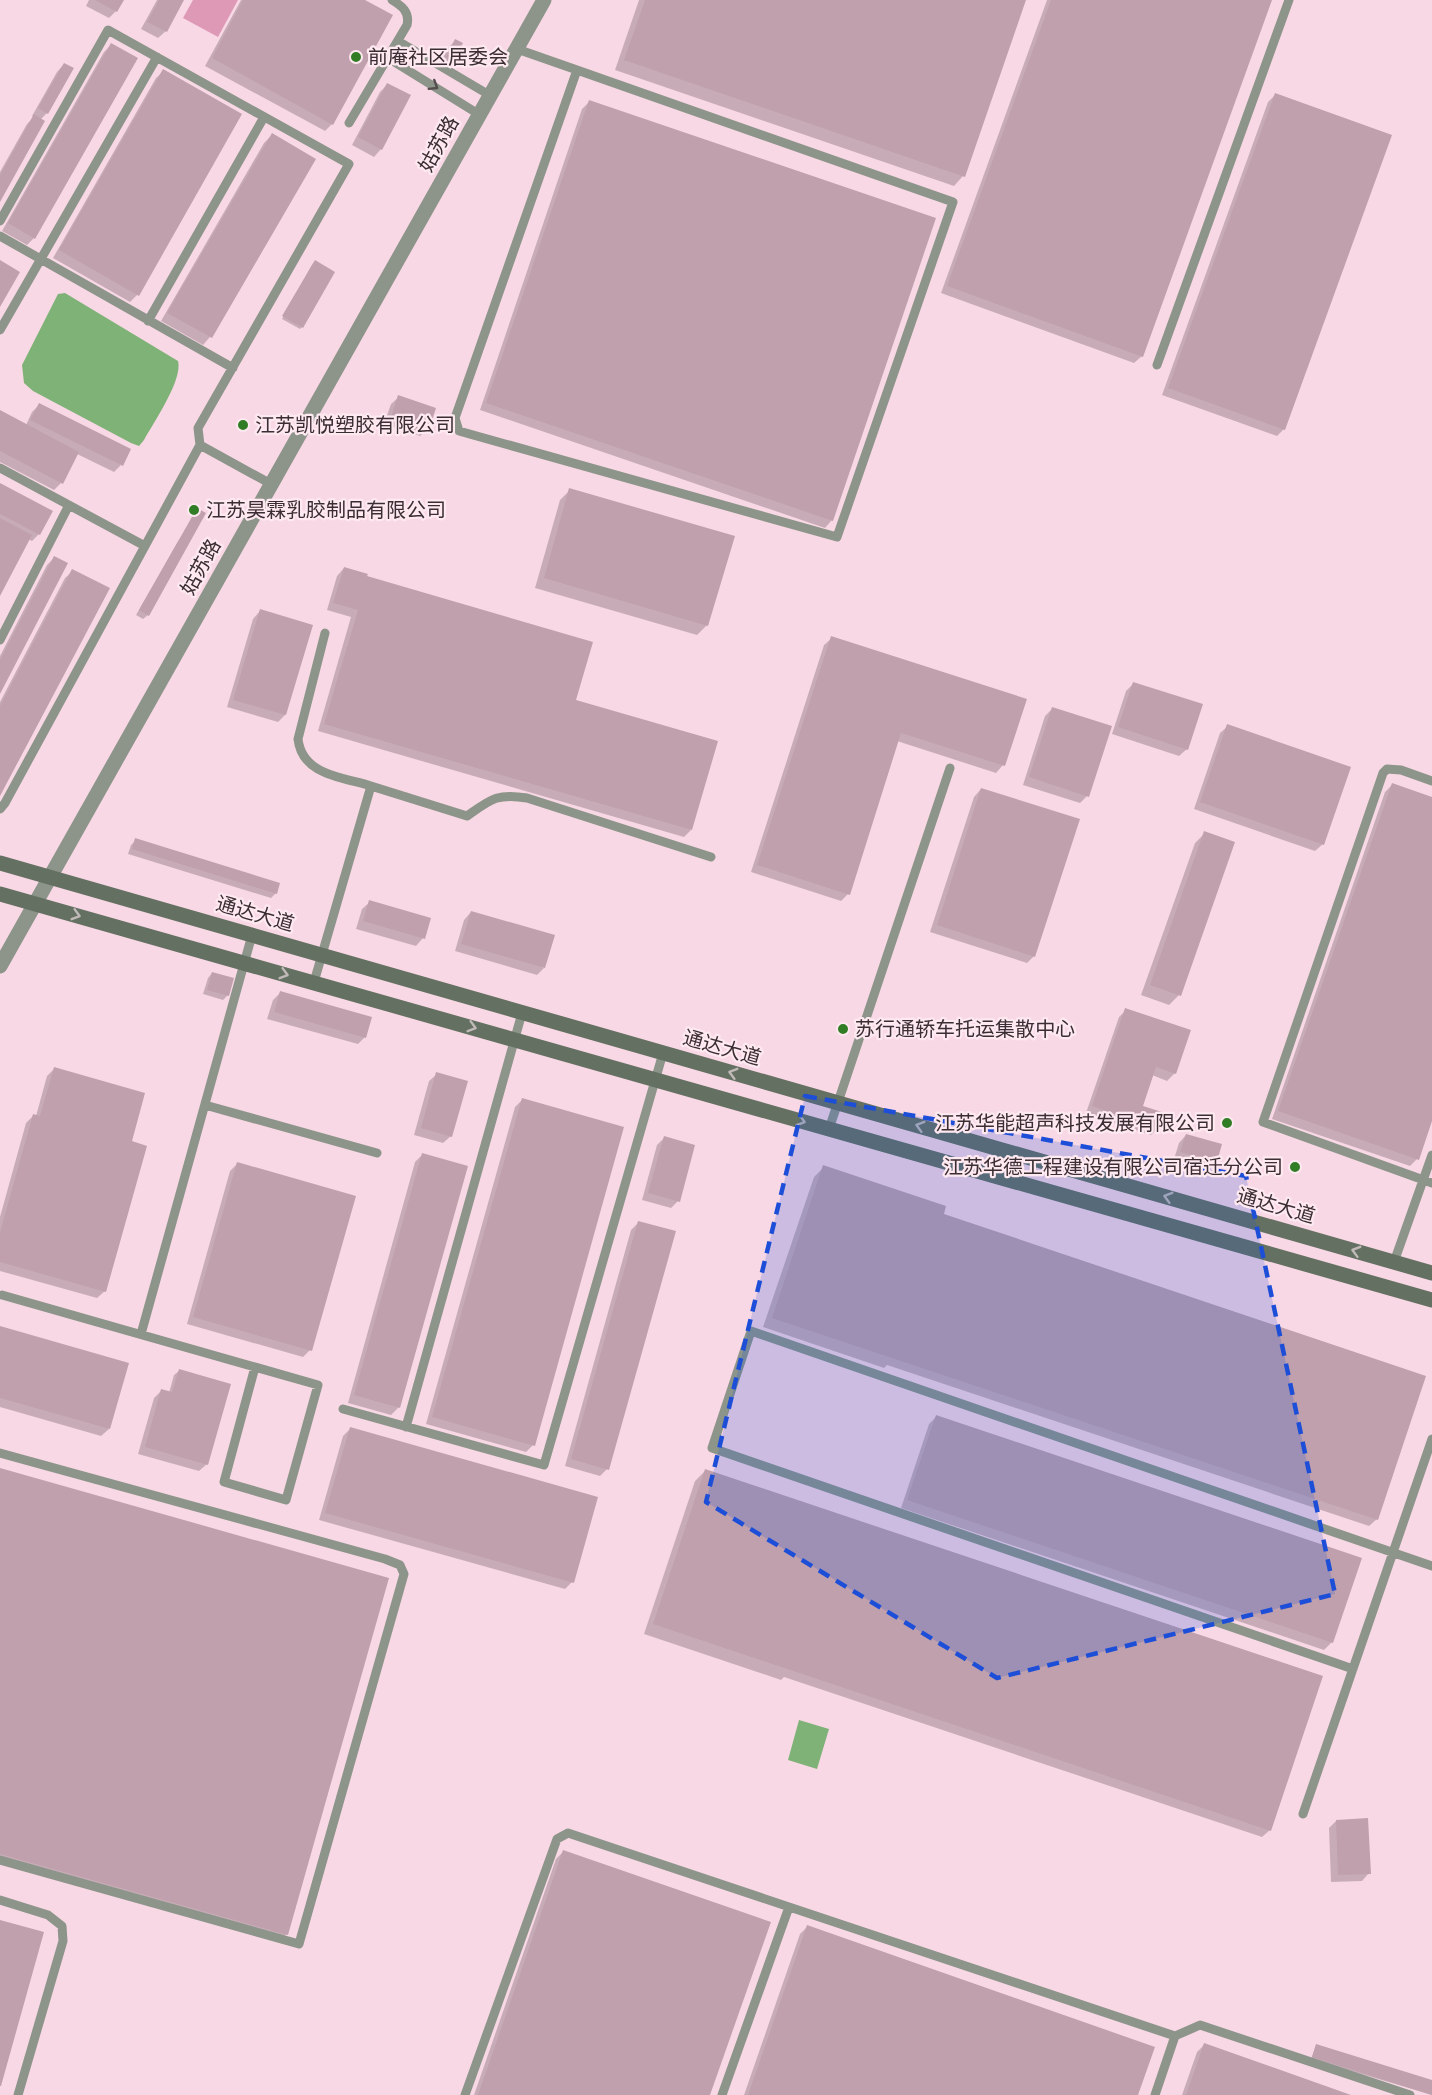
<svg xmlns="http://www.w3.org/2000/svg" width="1432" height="2095" viewBox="0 0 1432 2095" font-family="'Nunito Sans','Noto Sans SC',sans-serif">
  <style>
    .green { fill: #dd99b6 }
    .water { fill: #7fb277 }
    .shadow { fill: #0003 }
    .building { fill: #bfa0ac }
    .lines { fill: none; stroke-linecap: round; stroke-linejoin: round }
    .service { stroke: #8d958b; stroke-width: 9 }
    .tertiary { stroke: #8d958b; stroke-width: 15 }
    .secondary { stroke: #647162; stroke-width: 15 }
    .oneway { stroke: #544d4d }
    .oneway2 { stroke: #c0b9b8 }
    .marked { fill: #1d4ed8; fill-opacity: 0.2; stroke: #1d4ed8; stroke-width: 4.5; stroke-dasharray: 12 8; stroke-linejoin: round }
    .poi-dot { fill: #317d25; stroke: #fee9f1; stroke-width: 2 }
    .labels { text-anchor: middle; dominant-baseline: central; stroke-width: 4.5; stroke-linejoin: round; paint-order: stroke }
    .poi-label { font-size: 20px; fill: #3b2e33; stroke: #fee9f1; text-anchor: start }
    .street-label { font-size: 20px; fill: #3b2e33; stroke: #fee9f1 }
  </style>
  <rect width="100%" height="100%" fill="#f9d8e5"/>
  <path class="green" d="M193,0H238L218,37L183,18Z"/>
  <path class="water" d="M65,293L178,361C183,380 154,422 144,440L139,446L131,443L33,391L24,383L22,365L58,294Z
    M799,1720L829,1729L817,1769L788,1760Z"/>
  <path class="shadow" d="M89,0H122L116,11L109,18L86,6Z
    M157,0H182L166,31L158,38L141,29Z
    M241,0H362L332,124L325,131L205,66Z
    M639,0H1025L963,176L954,186L615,70Z
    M1047,0H1271L1142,356L1134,363L941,293Z
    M455,41L452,60L445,67L439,64L448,48Z
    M111,45L34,238L27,245L2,231L104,52Z
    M64,64L47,113L40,120L0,199V172L27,124L34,117L32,116L57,72Z
    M164,71L137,295L130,302L53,258L156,78Z
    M388,84L381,149L374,157L352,145L380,92Z
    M1275,95L1284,429L1277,436L1162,395L1268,102Z
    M589,102L832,520L825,528L480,410L582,109Z
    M272,135L314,160L210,337L203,345L161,321L264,143Z
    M313,263L302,327L300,329L282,319Z
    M399,397L427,429L420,436L384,424L391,404Z
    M39,405L121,465L114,472L77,454L61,483L54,490L0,462V412L26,425L32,412Z
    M0,485L39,534L32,541L28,539L0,593Z
    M570,490L707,625L697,635L535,588L560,500Z
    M180,538L148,615L143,619L136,615Z
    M54,558L0,691V656L47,565Z
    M344,568L365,577L574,701L691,830L684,837L318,731L351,617L327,610L337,576Z
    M73,571L0,793V702L65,578Z
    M260,611L285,715L278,722L227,707L253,619Z
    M832,638L1003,765L996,773L897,741L848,894L841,901L751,872L824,645Z
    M1134,683L1187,749L1179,756L1112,734L1126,691Z
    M1052,709L1087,796L1080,803L1023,785L1045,716Z
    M1228,726L1323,844L1315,851L1194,809L1220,733Z
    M1392,785L1432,799V1117L1417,1159L1410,1166L1272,1119L1385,792Z
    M981,789L1034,956L1027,963L930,932L974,797Z
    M1205,833L1179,995L1169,1005L1141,995L1195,843Z
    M136,840L276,893L271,898L128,854L131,845Z
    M370,902L423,938L416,946L356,929L362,909Z
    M471,912L544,968L537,975L455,951L464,920Z
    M212,973L228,995L223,1000L203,994L208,978Z
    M280,993L365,1037L358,1044L267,1019L273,1000Z
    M1126,1010L1175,1073L1167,1081L1152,1075L1141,1107L1158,1128L1151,1135L1086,1113L1119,1017Z
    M54,1069L130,1143L105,1291L97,1298L0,1271V1217L26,1123L34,1115L36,1116L47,1076Z
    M437,1074L451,1136L443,1143L414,1135L429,1081Z
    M522,1100L533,1445L526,1452L426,1424L515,1107Z
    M1186,1135L1216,1161L1208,1169L1174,1159L1179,1143Z
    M664,1138L678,1201L671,1208L642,1200L657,1145Z
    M423,1154L466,1167L398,1408L391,1415L348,1403L415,1162Z
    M237,1164L310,1350L303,1357L187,1324L230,1171Z
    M824,1167L942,1215L1377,1519L1369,1526L887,1365L884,1368L763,1327L814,1177Z
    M638,1223L607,1469L600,1476L565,1466L631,1230Z
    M0,1328L109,1429L101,1436L0,1407Z
    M179,1371L207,1464L199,1471L138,1454L154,1398L161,1391L169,1393L174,1375Z
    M936,1417L1332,1642L1324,1650L901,1508L929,1424Z
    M350,1429L572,1582L565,1589L319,1520L343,1436Z
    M0,1470L287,1934L279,1941L0,1863Z
    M705,1471L1270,1830L1262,1837L784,1677L781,1680L644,1634L695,1481Z
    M1336,1821L1369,1873L1362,1881L1331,1882L1329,1828Z
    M564,1851L709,2095H474L556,1859Z
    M807,1927L1137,2095H744L800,1934Z
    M1204,2045L1347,2095H1182L1197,2052Z
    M1316,2046L1432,2082V2095L1311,2059Z"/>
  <path class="building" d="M95,0H124L117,12Z
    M159,0H184L167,32L147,22Z
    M243,0H365L393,15L333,125L212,58Z
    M645,0H1026L965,177L624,60Z
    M1051,0H1272L1143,357L947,286Z
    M455,39L463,43L453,61L446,57Z
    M111,43L138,58L35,239L8,223Z
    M64,63L74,68L48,114L38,108Z
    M163,69L242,114L139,296L59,250Z
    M387,83L411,95L382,150L358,137Z
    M1275,93L1392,135L1285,430L1168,388Z
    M589,100L936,218L833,521L486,403Z
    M34,114L45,121L0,202V175Z
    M272,133L316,159L212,338L167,313Z
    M0,260L20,272L0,307Z
    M315,260L335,272L303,328L282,316Z
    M398,395L436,408L429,430L391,417Z
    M39,403L131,449L123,466L30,420Z
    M0,410L79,452L63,484L0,451Z
    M0,483L53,511L40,535L0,514Z
    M569,488L735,536L708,626L544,578Z
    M197,508L206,513L149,616L139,610Z
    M0,518L32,535L0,596Z
    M54,556L68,563L0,694V660Z
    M344,567L368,574L367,576L593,642L576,700L718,741L692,830L324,724L358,610L333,603Z
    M72,569L110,588L0,796V706Z
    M260,609L313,625L286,715L233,700Z
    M831,636L1027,699L1005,766L901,733L850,895L757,865Z
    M1133,682L1203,704L1188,750L1118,727Z
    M1052,707L1112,726L1089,797L1029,777Z
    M1227,724L1351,767L1324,845L1200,802Z
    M1392,783L1432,797V1121L1419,1160L1278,1111Z
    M981,788L1080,819L1035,957L937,925Z
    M1204,831L1235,842L1181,996L1150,985Z
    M135,838L280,883L277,894L132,849Z
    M369,900L431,918L425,939L363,921Z
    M471,911L555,935L545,968L461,944Z
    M212,972L234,978L229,996L207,990Z
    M280,991L372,1017L366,1038L274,1012Z
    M1125,1008L1191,1030L1176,1074L1156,1067L1143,1106L1165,1113L1159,1129L1092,1106Z
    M54,1067L145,1093L132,1141L147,1146L106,1292L0,1262V1232L33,1114L40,1116Z
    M436,1072L468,1081L452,1137L421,1128Z
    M522,1098L624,1127L535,1446L432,1417Z
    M1186,1134L1222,1144L1217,1162L1180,1152Z
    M664,1136L695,1145L680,1202L648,1193Z
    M422,1153L468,1166L400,1408L354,1395Z
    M237,1162L356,1196L312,1351L193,1317Z
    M823,1165L946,1206L944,1214L1426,1376L1378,1520L772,1318Z
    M638,1221L676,1231L609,1470L571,1459Z
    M0,1326L129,1363L110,1429L0,1398Z
    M179,1369L231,1384L208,1465L145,1447L161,1389L172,1392Z
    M936,1415L1362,1558L1333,1643L907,1500Z
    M350,1427L598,1497L574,1583L325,1513Z
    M0,1468L389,1578L288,1935L0,1854Z
    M705,1469L1323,1676L1271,1831L653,1624Z
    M1368,1818L1371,1874L1338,1875L1336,1820Z
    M563,1850L771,1922L710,2095H478Z
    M0,1920L44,1932L1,2086H0Z
    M807,1925L1155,2047L1138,2095H748Z
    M1204,2043L1351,2095H1186Z
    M1316,2044L1432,2080V2095L1312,2057Z"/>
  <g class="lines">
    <path class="service" d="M398,41L491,96
      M517,49L577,70L953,202L837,537L459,431L455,418L577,70
      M388,58L480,115
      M349,123L407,25C410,12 402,6 392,0
      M0,221L108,30L349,164L198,428L200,445L271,484
      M0,236L233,368
      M148,321L264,117
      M0,330L157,57
      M1157,365L1289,0
      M0,468L145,546
      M325,633L298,739C302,775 342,777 371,786
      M0,640L69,505
      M1432,781L1401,770L1387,769L1383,773L1263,1122L1432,1183
      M0,809L5,803L200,445
      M314,982L371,786L467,816C491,799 497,793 527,798L711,857
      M205,1105L377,1153
      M829,1129L950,768
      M1394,1262L1432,1155
      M2,1295L318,1385L286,1500L224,1482L255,1367
      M141,1334L252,935
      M343,1409L544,1465L663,1053
      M406,1427L522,1013
      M0,1453L385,1559L400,1565L404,1574L299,1944L0,1860
      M1353,1669L712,1448L751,1331L1432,1566
      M1303,1814L1432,1439
      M0,1900L48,1915L62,1926L63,1941L18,2095
      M1175,2036L1200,2025L1410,2095
      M465,2095L557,1839L568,1833L1175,2036L1155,2095
      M722,2095L789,1907"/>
    <path class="tertiary" d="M0,966L544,0"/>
    <path class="secondary" d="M0,863L1432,1273
      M0,894L1432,1300"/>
  </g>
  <defs><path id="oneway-chevron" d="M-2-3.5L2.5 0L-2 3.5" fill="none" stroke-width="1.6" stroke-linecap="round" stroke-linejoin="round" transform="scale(1.5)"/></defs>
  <use class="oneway" href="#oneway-chevron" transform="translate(434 86) rotate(32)"/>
  <g class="oneway2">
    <use href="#oneway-chevron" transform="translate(76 915) rotate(16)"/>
    <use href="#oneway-chevron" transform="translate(284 974) rotate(16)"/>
    <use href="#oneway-chevron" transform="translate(472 1027) rotate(16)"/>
    <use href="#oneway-chevron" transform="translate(733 1073) rotate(-164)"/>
    <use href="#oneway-chevron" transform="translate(801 1121) rotate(16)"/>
    <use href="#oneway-chevron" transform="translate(920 1126) rotate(-164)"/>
    <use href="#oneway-chevron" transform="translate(1168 1197) rotate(-164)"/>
    <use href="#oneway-chevron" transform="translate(1356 1251) rotate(-164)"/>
  </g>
  <path class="marked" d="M805,1096L1246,1176L1335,1594L997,1678L706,1502Z"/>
  <g class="poi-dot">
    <circle cx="356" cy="57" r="6"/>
    <circle cx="243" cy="425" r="6"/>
    <circle cx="194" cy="510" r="6"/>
    <circle cx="843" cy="1029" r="6"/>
    <circle cx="1227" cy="1123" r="6"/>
    <circle cx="1295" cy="1167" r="6"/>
  </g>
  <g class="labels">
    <g class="poi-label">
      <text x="368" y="57">前庵社区居委会</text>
      <text x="255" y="425">江苏凯悦塑胶有限公司</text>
      <text x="206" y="510">江苏昊霖乳胶制品有限公司</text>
      <text x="855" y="1029">苏行通轿车托运集散中心</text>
      <text x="1215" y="1123" text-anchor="end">江苏华能超声科技发展有限公司</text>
      <text x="1283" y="1167" text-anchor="end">江苏华德工程建设有限公司宿迁分公司</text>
    </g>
    <g class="street-label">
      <text transform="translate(439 144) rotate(-61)">姑苏路</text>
      <text transform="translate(201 567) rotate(-61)">姑苏路</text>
      <text transform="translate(255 914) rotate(16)">通达大道</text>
      <text transform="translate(722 1048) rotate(16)">通达大道</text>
      <text transform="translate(1276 1206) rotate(16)">通达大道</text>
    </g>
  </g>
</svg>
